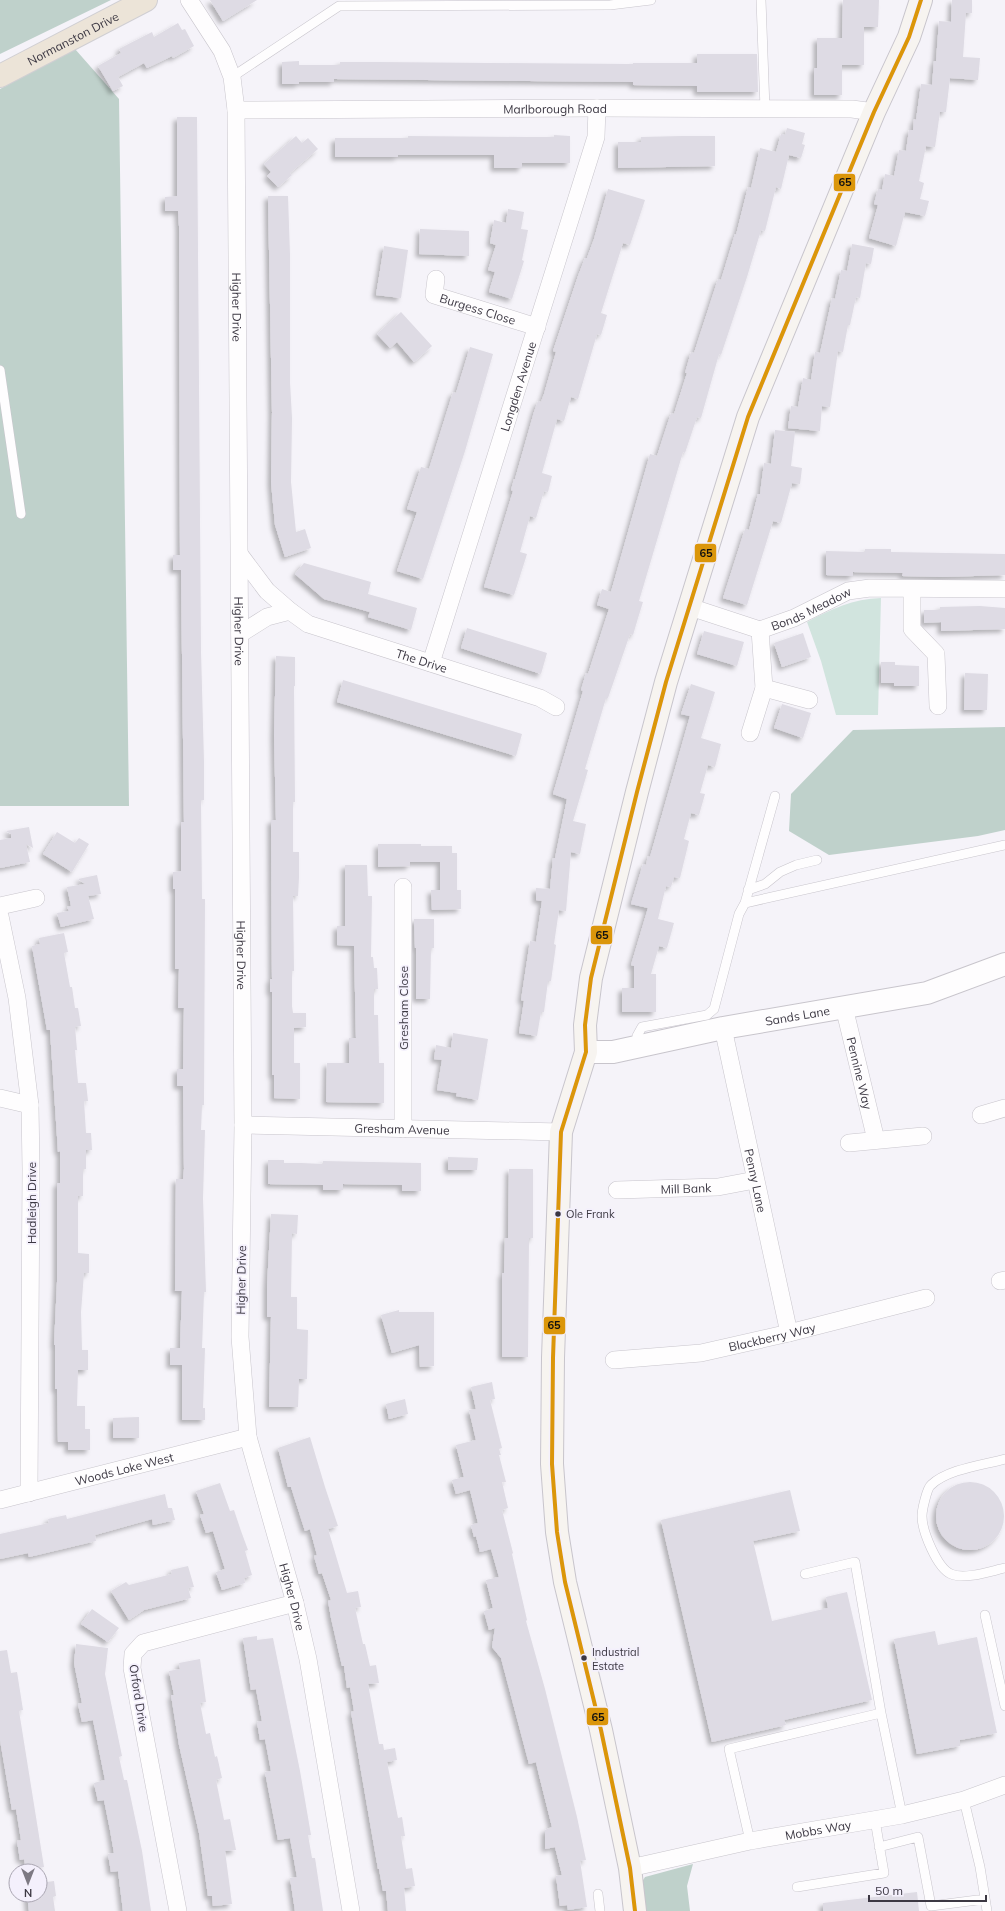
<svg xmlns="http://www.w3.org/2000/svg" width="1005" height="1911" viewBox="0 0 1005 1911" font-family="Mulish,sans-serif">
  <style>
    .green { fill: #d1e4de }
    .forest { fill: #bfd1cb }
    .building { fill: #dedbe4; filter: url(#shadow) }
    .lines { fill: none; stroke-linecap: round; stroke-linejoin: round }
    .service-casing { stroke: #c8c5cc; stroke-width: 10 }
    .minor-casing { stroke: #c8c5cc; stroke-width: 18 }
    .tertiary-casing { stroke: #c8c5cc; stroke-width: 24 }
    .secondary-casing { stroke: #c8c5cc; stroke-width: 24 }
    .trunk-casing { stroke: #d0cfd3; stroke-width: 24 }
    .service { stroke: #fefdfe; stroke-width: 9 }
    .minor { stroke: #fefdfe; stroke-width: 17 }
    .tertiary { stroke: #fefdfe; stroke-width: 22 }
    .secondary { stroke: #f7f4f0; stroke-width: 22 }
    .trunk { stroke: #ece4d8; stroke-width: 22 }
    .bus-1-casing { stroke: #f4f0fc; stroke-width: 7 }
    .bus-1 { stroke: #db960a; stroke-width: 4 }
    .bus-dot { fill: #3c3843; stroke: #f4f0fc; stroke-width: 1.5 }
    .labels { text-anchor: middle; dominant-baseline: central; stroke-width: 3.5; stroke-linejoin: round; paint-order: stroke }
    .bus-label { font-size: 11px; fill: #3c3843; stroke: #f4f0fc; text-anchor: start }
    .street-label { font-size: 12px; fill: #3c3843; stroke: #f4f0fc }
    .line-badge { stroke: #f4f0fc; stroke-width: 1.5 }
    .pale-badge-label { font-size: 11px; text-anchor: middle; font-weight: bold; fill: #111 }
  </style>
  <defs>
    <filter id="shadow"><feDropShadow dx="-3.5" dy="3.5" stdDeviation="2" flood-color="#0004"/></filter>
  </defs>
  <rect width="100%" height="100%" fill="#f5f3f9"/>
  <path class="green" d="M881,598L878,715H836L821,661L807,622C831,609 853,599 881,598Z"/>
  <path class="forest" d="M0,0H111L0,54Z
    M75,49L119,99L129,806H0V89Z
    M1005,727V830L978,836L829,855L789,831L791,794L853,730Z
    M693,1864L687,1886L690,1911H639L637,1890L645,1877Z"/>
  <path class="building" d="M210,0H257L223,21Z
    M843,0H879L878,27H864V65H842V95H814V68H817V38H842Z
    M952,0H972V13H966L963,57L980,58L978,80L950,78L946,112H940L935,147L926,146L919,181L924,183L920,199L929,201L925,216L905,212L896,246L869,238L878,205L874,204L878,189L882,190L885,174L894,176L899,150L906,151L909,130H913L914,119L916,120L921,84L932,85L934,61H936L939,21L951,22Z
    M178,23L182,30L185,29L194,46L173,58L172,56L147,68L144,63L118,77L123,86L113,91L98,66L121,53L119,49L152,32L154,37Z
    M697,54H757L758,92H697V86L633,85V82L334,79V82H299V84H282V62L299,61V65H340V62H377L633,64V63H697Z
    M177,117H197L201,651L204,762V800H201L202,899H205L204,1105H202L201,1130H205L203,1198L206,1292H204L202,1348H205L203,1408H205V1420H182V1365H170V1348H180L182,1291H175L176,1179H183L184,1169L183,1086H177V1069H183L184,1008H178L179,969H175V889H173V872L181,871V822H184L181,570H173V555H180L179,226L178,211H165V197L177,196Z
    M787,128L805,133L802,144L805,145L801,158L789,155L781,189L776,187L765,231L761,230L747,277L721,355L719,354L701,418L697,417L685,453L683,452L639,601L643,602L638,618L633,635L630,634L608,698H606L585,769L588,770L573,821L586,824L580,854L571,852L566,911L559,910L554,944L556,945L551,981H548L544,1012H541L537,1036L519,1033L524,1001L521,1000L530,941L536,942L542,901L536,900V888L550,889L553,858H555L567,799L553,794L583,691L581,690L586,673L588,674L609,609L597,605L602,589L611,592L650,454L657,456L671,413L674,414L687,373H685L691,352L694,353L718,279L721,280L735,234L736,235L748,187L751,188L760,148L776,152L781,134L785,135Z
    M554,135L570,136V163H522V168H494V155H398V157H335V138H408V136L531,137H554Z
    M296,136L302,143L308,138L318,149L290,173L292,175L278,187L267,176L271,172L264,164Z
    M682,136H715V166L618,168V142H641V137Z
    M608,189L645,200L630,245L623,243L601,313L607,315L601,335L597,334L578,399L571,397L564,421L557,419L542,473L552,476L548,492L544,491L536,518L530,516L520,552L527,554L514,595L484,587L513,491L511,490L514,479H515L534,412L538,401L541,402L544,394L556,352L553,351L578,276L585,258H587L594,239Z
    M268,196H288L290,255V382L292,418L291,482L296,532L305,529L311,548L285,557L275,525L271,482L272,412Z
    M508,209L524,212L521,229L528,230L522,260L524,261L512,299L489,292L495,272L488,270L496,245L490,243L494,220L506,223Z
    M420,229L469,231V256L419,254Z
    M852,244L874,248L871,264L866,263L860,298L856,297L850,325H848L843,352L838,351L830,407L822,406L820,431L788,428L791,406L798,407L803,378L811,380L815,352L820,353L832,298L835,299L841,270L847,271Z
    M384,246L408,250L401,298L376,295Z
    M401,312L432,346L414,362L397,342L390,348L377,334Z
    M470,347L493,354L465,451L423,579L397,571L417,512L407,509L421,467L429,469L453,392L456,393Z
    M775,430L795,432L791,466L802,468L800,484L792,483L781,523L773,521L747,605L723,598L745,529L749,530L758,494H760L764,463L771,464Z
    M865,549H891V552L1005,554V575L943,577L902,576L903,573L853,572V576L826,575V551L865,552Z
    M304,563L371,582L368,594L417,608L411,630L368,617L370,612L324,599L295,574Z
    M980,606L1005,608V629L941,631V622L924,623V610H940V607Z
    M467,628L547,653L541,674L461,648Z
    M704,631L744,642L737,666L697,654Z
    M803,633L811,657L782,667L774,643Z
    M276,656L295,657V686H294L295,802H293V852H299V877L298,896H293L294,971H292V1006L293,1013H306V1027L294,1028V1063H300V1099L274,1098V1075H272V992H270V979H272L271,820H276L274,735Z
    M881,662H895V665L919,666V686H894V683H881Z
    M965,673L988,674L987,710H964Z
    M343,680L522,734L516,756L337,702Z
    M691,684L715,692L701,738L721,744L715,767L708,765L700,793L705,794L699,815L691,813L684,839L689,841L680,878L674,877L671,887L666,886L658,919L674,923L667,948L659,946L651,974H656V1012H622V988H634V966L631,965L648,908L631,904L643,864L646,865L648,856L650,857L690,716L681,714Z
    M782,704L811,713L803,738L774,728Z
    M29,827L33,848L26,844L30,862L0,868V840L11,838V834L6,831Z
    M57,832L75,843L79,838L89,844L72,872L43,854Z
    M378,844H421V846H452V853H457V890H461V909L432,910L431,890H440V862H410V866L378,867Z
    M345,865H367L368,896H372L371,957H373L374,968H377L378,989H374V1015H378L379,1063H384V1103L326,1102L327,1063H349V1038H356L354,946L337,945V926H345Z
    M97,875L101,894L88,896L94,919L61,927L57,913L69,911L67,907L71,906L67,887L85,884L78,879Z
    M414,919H434V948H431L430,999H416V948H415Z
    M64,933L68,952L64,953L70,987H72L75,1008H78L81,1026L75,1027L77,1050H75L78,1083H86L88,1101H84L86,1133H91L92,1150H86V1169H83V1196H78V1253L89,1254V1273H84L81,1312L82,1350H88V1370H78L77,1406H85V1429H90V1450H68V1442H58L57,1389H55V1345H54L57,1282V1183H60V1151L58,1152L50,1030H47L32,946L40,944L39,938Z
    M453,1033L488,1039L478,1100L456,1096L457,1093L437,1090L442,1060L434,1059L436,1045L451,1048Z
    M448,1157L478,1158L477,1170H448Z
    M268,1160H284V1163H301L323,1164V1161L421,1163V1191H402V1185L343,1184V1190H323V1185L268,1184Z
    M509,1169H533V1238H529L528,1357H502V1273H504L505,1238H508Z
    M271,1214L298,1215L297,1234L292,1233L291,1297H297V1329L308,1330L307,1379H299L298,1407H269L271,1317H267V1286Z
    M399,1310V1312H434V1366L420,1367L419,1345L392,1353L381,1315Z
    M492,1382L495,1399L490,1400L502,1448L499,1449L501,1455H499L506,1482H502L508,1508L502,1510L513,1553L512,1554L527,1620L526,1621L545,1689L577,1817L586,1860L580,1861L587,1907L568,1910L567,1905L560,1906L556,1876L562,1875L555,1847L545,1849V1830L552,1827L539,1775L536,1762L529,1764L501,1658L492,1647L495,1628L489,1630L484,1611L493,1608L486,1580L499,1577L491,1549L480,1552L476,1536L474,1537L471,1525L478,1523L470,1490L456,1494L452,1480L464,1477L456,1445L476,1440L469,1410L476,1409L471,1387Z
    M405,1399L408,1414L389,1419L386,1404Z
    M139,1417V1438H113V1418Z
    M310,1437L325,1487L338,1526L328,1529L347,1593L358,1591L361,1607L355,1608L363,1644H365L370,1666L376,1665L379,1683L368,1684L379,1744H383L384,1750L395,1748L397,1760L387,1762L398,1818L402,1817L405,1836H401L406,1869L412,1868L415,1886L404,1888L406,1911H388L386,1891H383L379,1869H378L361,1771L351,1712L354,1711L350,1687L347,1688L344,1666H342L331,1618L328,1601L331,1600L322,1573L319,1574L314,1556L317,1555L310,1529L305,1531L291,1487H288L278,1448Z
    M936 1516a34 34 0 1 1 68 0a34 34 0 1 1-68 0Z
    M220,1483L230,1511L234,1510L241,1531L248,1550L245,1551L252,1575L244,1578L245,1583L222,1590L216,1572L225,1569L213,1531L206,1533L200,1515L204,1514L196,1491Z
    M790,1490L800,1531L753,1541L772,1621L828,1608L826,1597L847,1592L872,1700L784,1720L786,1725L712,1742L661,1520Z
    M165,1494L168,1508H172L175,1520L153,1525L152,1519L95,1535L96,1541L29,1557L28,1553L0,1559V1534L49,1523L48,1519L66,1515L67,1519Z
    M188,1566L194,1587L188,1588L191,1598L144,1610L129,1620L111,1591L126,1582L129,1585L172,1574L171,1570Z
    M92,1609L119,1628L108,1642L81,1624Z
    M935,1631L938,1645L977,1637L997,1733L960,1740V1746L917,1754L894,1639Z
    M257,1636V1640L273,1638L300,1771L311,1835H308L312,1858H315L323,1911H295L290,1878L297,1877L290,1838L278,1840L265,1772L271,1771L265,1739L260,1740L257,1722L262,1721L256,1689L251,1690L243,1638Z
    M76,1644L108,1648L105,1674L122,1756L119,1757L124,1780H127L142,1851L151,1911H123L118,1871L111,1872L108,1854L114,1853L110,1830L104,1800L98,1801L94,1783L105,1780L93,1720L82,1722L78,1704L82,1703L74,1663Z
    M7,1650L11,1673L17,1672L23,1710L19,1711L44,1867L26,1870L24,1859L20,1860L17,1841L21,1840L16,1809L12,1810L0,1740V1651Z
    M200,1659L206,1702L200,1703L206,1734L210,1733L215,1757L217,1756L222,1778L216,1780L224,1820L230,1819L236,1850L225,1851L232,1904L213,1906L212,1896H208L199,1833L179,1745L171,1695H174L169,1671L180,1669L179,1663Z
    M54,1881L56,1896L53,1897L55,1911H29L27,1895H40V1883Z
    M917,1892L919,1911H823V1903Z"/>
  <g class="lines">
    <defs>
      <path id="service" d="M761,0L765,109
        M232,77L339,6L610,5L651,0
        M0,370L21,514
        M748,890L765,884L780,872L796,865L817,860
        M745,903L1005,845
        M636,1047L637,1036L642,1027L707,1015L714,1009L739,914L745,903L775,796
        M1005,1459C983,1465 948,1469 931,1485C927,1488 922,1510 922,1516C922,1531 937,1568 951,1574C965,1580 991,1571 1005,1568
        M805,1574L855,1562L881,1713
        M985,1615L1005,1706
        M964,1800L980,1867L987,1911
        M750,1841L729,1749L881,1713L902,1815
        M879,1847L918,1837L931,1906L985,1899
        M797,1887L884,1873L875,1820
        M598,1894L600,1911"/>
      <g id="minor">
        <path id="s1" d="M189,0L222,51L232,77L236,110L243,1125L240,1337L248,1437L295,1603L308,1659L351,1911"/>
        <path id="s2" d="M236,110L597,108L852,109L874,112"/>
        <path id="s3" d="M436,279L434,295L537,327"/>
        <path id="s4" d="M240,555L267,591L290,611L308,624L540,698L556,707"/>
        <path d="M912,589V629L936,654L938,706"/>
        <path id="s5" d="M690,607L760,630L794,618L848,591L870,588L1005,589"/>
        <path d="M240,634L267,617L290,611"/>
        <path id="s6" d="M431,663L596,137L597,108"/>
        <path d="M764,688L809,700"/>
        <path d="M750,733L764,688L760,630"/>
        <path d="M0,906L36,898"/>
        <path d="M0,916L17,998L30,1105L31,1169L29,1493"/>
        <path id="s7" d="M844,1007L876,1140"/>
        <path id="s8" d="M723,1028L789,1333"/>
        <path d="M0,1098L30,1105"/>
        <path d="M981,1115L1005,1108"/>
        <path id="s9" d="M243,1125L561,1132"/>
        <path d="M403,1129V887"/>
        <path d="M849,1143L923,1136"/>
        <path id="s10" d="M617,1190L718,1187L755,1180"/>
        <path d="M1000,1281L1005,1280"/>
        <path id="s11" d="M614,1360L701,1353L789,1333L926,1298"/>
        <path id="s12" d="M0,1500L248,1437"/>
        <path id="s13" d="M630,1868L750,1841L902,1815L964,1800L1005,1785"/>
        <path d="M178,1911L132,1668L133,1654L143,1643L295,1603"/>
      </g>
      <g id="tertiary">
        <path id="s14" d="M586,1052H613L723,1028L927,993L1005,964"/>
      </g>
      <path id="secondary" d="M635,1911L630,1868L601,1730L565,1582L557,1532L552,1464L553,1358L561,1132L586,1052L585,1025L591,978L637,792L666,682L748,417L874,112L909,37L921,0"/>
      <g id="trunk">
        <path id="s15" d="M0,76L146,0"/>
      </g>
    </defs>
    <use href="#service" class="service-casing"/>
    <use href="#minor" class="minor-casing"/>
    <use href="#tertiary" class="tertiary-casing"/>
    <use href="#secondary" class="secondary-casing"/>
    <use href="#trunk" class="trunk-casing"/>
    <use href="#service" class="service"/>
    <use href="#minor" class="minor"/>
    <use href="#tertiary" class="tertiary"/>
    <use href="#secondary" class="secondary"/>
    <use href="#trunk" class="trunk"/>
    <defs>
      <path id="bus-1" d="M635,1911L630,1868L601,1730L565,1582L557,1532L552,1464L553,1358L561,1132L586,1052L585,1025L591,978L637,792L666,682L748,417L874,112L909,37L921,0"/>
    </defs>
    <use href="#bus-1" class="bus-1-casing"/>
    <use href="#bus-1" class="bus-1"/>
  </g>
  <g class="bus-dot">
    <circle cx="558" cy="1214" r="3.5"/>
    <circle cx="584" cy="1658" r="3.5"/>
  </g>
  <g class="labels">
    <g class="bus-label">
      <text x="566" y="1214">Ole Frank</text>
      <text x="592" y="1652">Industrial<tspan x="592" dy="14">Estate</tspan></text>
    </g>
    <g class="street-label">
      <text stroke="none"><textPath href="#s15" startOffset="82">Normanston Drive</textPath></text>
      <text stroke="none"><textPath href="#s2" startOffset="319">Marlborough Road</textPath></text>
      <text stroke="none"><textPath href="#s1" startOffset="319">Higher Drive</textPath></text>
      <text stroke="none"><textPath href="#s3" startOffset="62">Burgess Close</textPath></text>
      <text stroke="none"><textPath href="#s6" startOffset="290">Longden Avenue</textPath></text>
      <text stroke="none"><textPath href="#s5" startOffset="129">Bonds Meadow</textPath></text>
      <text stroke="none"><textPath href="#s1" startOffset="643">Higher Drive</textPath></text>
      <text stroke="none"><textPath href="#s4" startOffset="217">The Drive</textPath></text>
      <text stroke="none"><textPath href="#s1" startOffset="967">Higher Drive</textPath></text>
      <text transform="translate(403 1008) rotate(-90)">Gresham Close</text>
      <text stroke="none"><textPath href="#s14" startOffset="215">Sands Lane</textPath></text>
      <text stroke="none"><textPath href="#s7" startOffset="68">Pennine Way</textPath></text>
      <text stroke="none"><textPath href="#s9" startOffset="159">Gresham Avenue</textPath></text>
      <text stroke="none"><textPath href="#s8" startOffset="156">Penny Lane</textPath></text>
      <text stroke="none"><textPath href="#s10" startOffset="69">Mill Bank</textPath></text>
      <text transform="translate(31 1203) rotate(-90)">Hadleigh Drive</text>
      <text transform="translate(241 1280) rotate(-89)">Higher Drive</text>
      <text stroke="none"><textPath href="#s11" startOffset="160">Blackberry Way</textPath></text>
      <text stroke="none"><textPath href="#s12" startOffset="128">Woods Loke West</textPath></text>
      <text stroke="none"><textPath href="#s1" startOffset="1615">Higher Drive</textPath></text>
      <text transform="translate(139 1698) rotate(81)">Orford Drive</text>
      <text stroke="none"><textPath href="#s13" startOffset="192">Mobbs Way</textPath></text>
    </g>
  </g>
  <g class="line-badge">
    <rect x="833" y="173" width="23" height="19" rx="4" fill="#db960a"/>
    <rect x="694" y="543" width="23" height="20" rx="4" fill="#db960a"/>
    <rect x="590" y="925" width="23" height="20" rx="4" fill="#db960a"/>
    <rect x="543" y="1316" width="23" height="19" rx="4" fill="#db960a"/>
    <rect x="586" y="1707" width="23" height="19" rx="4" fill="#db960a"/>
  </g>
  <g class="pale-badge-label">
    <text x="845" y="186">65</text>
    <text x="706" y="557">65</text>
    <text x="602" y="939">65</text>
    <text x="554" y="1329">65</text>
    <text x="598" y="1721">65</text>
  </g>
  <g transform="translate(28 1883) rotate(180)"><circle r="19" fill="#f4f0fc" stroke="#aaa6b2"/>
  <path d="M0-3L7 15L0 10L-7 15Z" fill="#7d7983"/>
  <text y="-6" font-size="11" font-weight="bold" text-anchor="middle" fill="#3c3843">N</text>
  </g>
  <path d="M869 1895v6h117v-6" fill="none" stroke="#3c3843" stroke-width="2"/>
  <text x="875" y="1895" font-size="12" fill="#3c3843" stroke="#f4f0fc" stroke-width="3" paint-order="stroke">50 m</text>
</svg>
